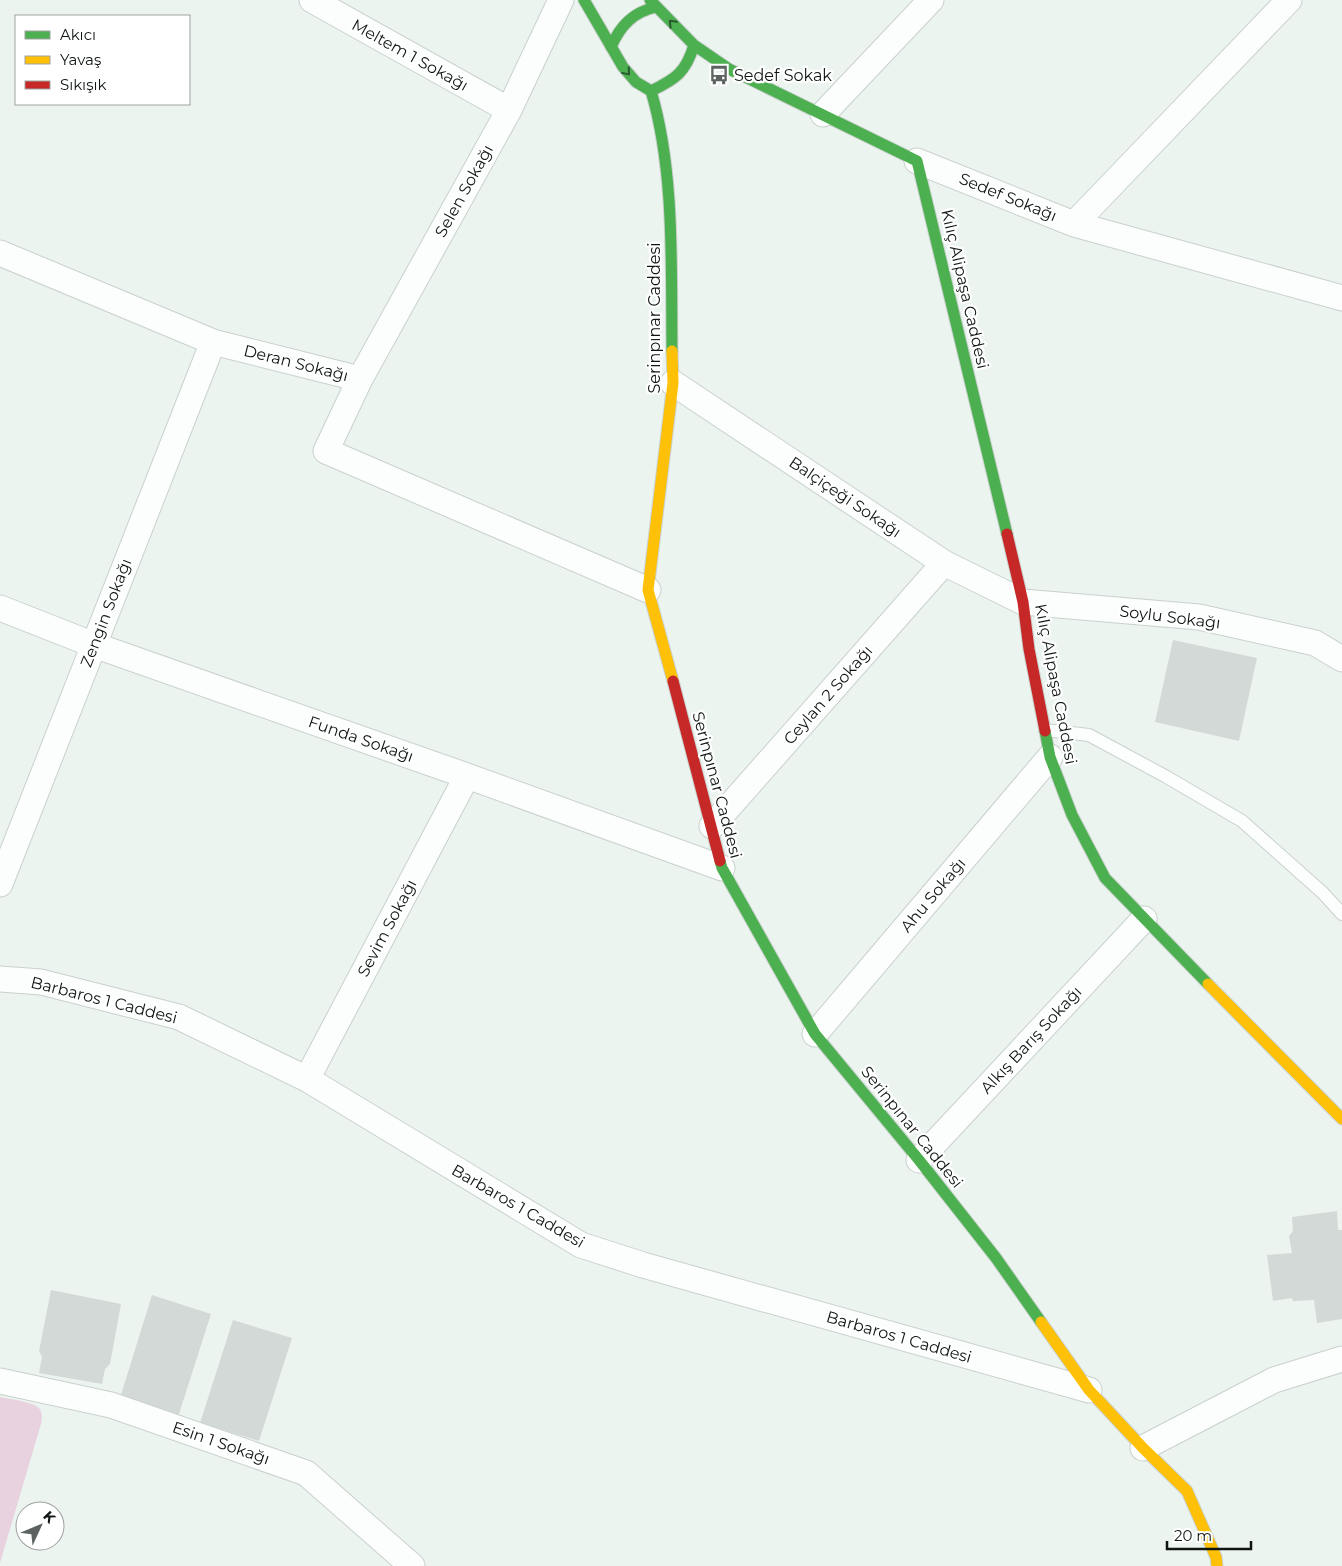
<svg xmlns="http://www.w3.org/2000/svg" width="1342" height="1566" viewBox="0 0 1342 1566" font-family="Montserrat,sans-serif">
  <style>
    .green { fill: #e9d2e0 }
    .building { fill: #d3d9d6 }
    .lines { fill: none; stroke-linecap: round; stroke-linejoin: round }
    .lane-casing { stroke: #cad1cd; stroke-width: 14 }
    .street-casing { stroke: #cad1cd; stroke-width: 27 }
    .fast-casing { stroke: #cad1cd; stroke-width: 13 }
    .slow-casing { stroke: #cad1cd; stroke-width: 13 }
    .jam-casing { stroke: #cad1cd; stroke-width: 13 }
    .lane { stroke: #fcfdfd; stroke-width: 12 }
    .street { stroke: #fcfdfd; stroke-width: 25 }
    .fast { stroke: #4caf50; stroke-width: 11 }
    .slow { stroke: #ffc107; stroke-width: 11 }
    .jam { stroke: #c62828; stroke-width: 11 }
    .oneway { stroke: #2a5a2e }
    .labels { text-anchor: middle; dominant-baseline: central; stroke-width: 4.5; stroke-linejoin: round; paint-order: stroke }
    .street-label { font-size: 16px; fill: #0f1512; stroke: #fff }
    .poi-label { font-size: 16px; fill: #0f1512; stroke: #fff; text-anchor: start }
  </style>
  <rect width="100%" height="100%" fill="#ecf4f0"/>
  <path class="green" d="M0,1397C9,1399 34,1402 39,1408C43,1413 42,1419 41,1424L0,1563Z"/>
  <path class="building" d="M1173,640L1257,658L1239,741L1155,722Z
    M1337,1211L1338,1230H1342V1319L1317,1323L1314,1300L1293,1301L1292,1298L1273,1301L1267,1255L1292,1253L1289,1236L1293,1231L1292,1217Z
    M51,1290L121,1304L110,1364L105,1369L102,1384L39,1373L42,1357L39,1351Z
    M152,1295L211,1314L178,1417L120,1398Z
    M233,1320L292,1338L259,1441L200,1423Z"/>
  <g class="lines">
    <defs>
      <path id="lane" d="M1045,730L1089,735L1165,776L1242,821L1323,893L1342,914"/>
      <path id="street" d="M312,0L509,110
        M823,114L931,0
        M917,161L1074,224L1342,298
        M1074,224L1289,0
        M0,253L213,342L360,379L326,451L648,590
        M360,379L509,110L561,0
        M673,383L944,563L1023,602L1199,617L1315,643L1342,659
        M0,608L94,645L467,776L722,868
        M712,826L944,563
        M0,884L213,342
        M0,979L41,982L179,1017L307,1079L581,1245L643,1265L1089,1390
        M815,1034L1050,757
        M307,1079L467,776
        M919,1160L1144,919
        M0,1381L111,1405L306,1473L412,1566
        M1143,1448L1274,1380L1342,1359"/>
      <path id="fast" d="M584,0L623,67L636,82L651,91C675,171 671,268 672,351
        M650,0L694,45L729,69L917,161L1007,534
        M611,47C620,26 633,12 656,7
        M651,91C676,79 686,72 694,45
        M1045,731L1050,757L1072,815L1105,878L1208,984
        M720,861L722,868L815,1034L919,1160L996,1258L1041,1322"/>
      <path id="slow" d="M672,351L673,383L648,590L673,681
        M1208,984L1342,1119
        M1041,1322L1089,1390L1143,1448L1187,1491L1216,1557L1217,1566"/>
      <path id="jam" d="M1007,534L1023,602L1029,649L1045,731
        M673,681L720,861"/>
    </defs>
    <use href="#lane" class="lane-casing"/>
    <use href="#street" class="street-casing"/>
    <use href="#fast" class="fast-casing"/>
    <use href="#slow" class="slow-casing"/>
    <use href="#jam" class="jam-casing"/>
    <use href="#lane" class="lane"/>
    <use href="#street" class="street"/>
    <use href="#fast" class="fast"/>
    <use href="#slow" class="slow"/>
    <use href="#jam" class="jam"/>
  </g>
  <defs><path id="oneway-chevron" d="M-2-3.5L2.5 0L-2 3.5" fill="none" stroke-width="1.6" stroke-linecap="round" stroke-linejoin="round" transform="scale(1.25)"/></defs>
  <g class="oneway">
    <use href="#oneway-chevron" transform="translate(672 23) rotate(-134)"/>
    <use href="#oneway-chevron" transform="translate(627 72) rotate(50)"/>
  </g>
  <defs>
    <symbol id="bus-bare" viewBox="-9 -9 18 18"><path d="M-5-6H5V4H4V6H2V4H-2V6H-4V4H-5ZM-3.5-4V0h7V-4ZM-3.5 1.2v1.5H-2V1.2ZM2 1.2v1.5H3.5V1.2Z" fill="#5c6360" stroke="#fff" stroke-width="2.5" paint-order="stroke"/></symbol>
  </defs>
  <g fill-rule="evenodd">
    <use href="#bus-bare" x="705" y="61" width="28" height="28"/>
  </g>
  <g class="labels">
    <g class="street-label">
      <text transform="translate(410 55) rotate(29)">Meltem 1 Sokağı</text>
      <text transform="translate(464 191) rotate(-61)">Selen Sokağı</text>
      <text transform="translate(1008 197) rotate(22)">Sedef Sokağı</text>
      <text transform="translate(965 289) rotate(77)">Kılıç Alipaşa Caddesi</text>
      <text transform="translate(654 318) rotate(-90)">Serinpınar Caddesi</text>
      <text transform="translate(296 363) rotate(14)">Deran Sokağı</text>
      <text transform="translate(845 497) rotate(34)">Balçiçeği Sokağı</text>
      <text transform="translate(106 613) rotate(-69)">Zengin Sokağı</text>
      <text transform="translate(1170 617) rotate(7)">Soylu Sokağı</text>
      <text transform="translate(1056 684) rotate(79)">Kılıç Alipaşa Caddesi</text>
      <text transform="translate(828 695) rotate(-49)">Ceylan 2 Sokağı</text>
      <text transform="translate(361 739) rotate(19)">Funda Sokağı</text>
      <text transform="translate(717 785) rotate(75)">Serinpınar Caddesi</text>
      <text transform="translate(933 895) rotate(-50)">Ahu Sokağı</text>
      <text transform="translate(387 928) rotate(-62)">Sevim Sokağı</text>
      <text transform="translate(104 1000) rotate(14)">Barbaros 1 Caddesi</text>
      <text transform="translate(1031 1040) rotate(-47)">Alkış Barış Sokağı</text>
      <text transform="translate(912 1127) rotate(51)">Serinpınar Caddesi</text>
      <text transform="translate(518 1206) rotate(30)">Barbaros 1 Caddesi</text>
      <text transform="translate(899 1337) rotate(16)">Barbaros 1 Caddesi</text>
      <text transform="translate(221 1443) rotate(19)">Esin 1 Sokağı</text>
    </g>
    <g class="poi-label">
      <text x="734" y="75">Sedef Sokak</text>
    </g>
  </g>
  <rect x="15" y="15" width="175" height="90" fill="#ffffff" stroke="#9fa1a0"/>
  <rect x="25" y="31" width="25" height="8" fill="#4caf50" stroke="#9fa1a0"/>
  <text x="60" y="40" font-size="15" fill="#0f1512">Akıcı</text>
  <rect x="25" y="56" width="25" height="8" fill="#ffc107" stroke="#9fa1a0"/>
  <text x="60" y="65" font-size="15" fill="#0f1512">Yavaş</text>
  <rect x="25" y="81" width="25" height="8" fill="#c62828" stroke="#9fa1a0"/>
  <text x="60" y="90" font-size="15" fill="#0f1512">Sıkışık</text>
  <g transform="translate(40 1526) rotate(46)"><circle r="24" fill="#ffffff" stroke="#9fa1a0"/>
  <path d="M0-4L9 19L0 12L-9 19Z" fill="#5c6360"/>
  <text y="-8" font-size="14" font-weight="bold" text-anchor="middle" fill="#0f1512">K</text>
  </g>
  <path d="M1167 1541v8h84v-8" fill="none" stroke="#0f1512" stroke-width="2.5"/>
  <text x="1174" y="1541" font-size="15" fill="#0f1512" stroke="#ffffff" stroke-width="4" paint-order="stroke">20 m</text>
</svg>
